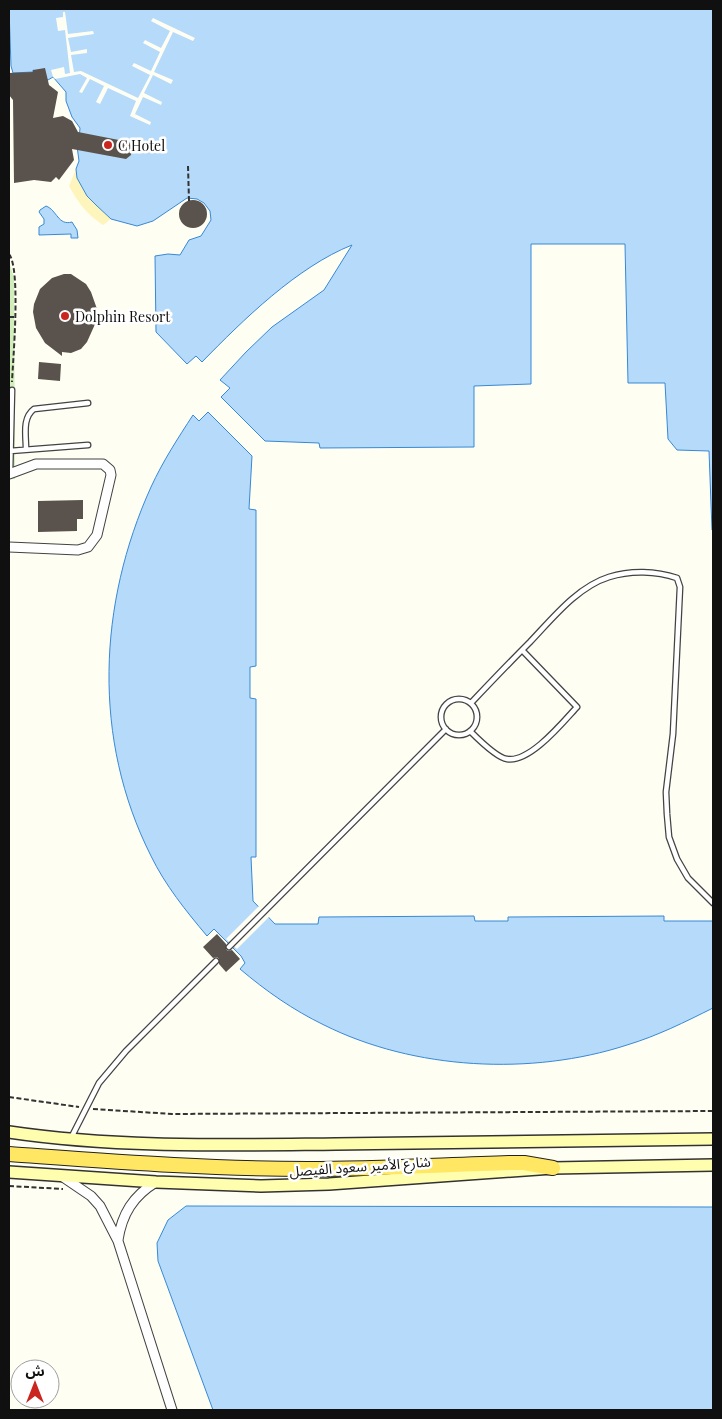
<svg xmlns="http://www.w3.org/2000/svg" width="722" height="1419" viewBox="0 0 722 1419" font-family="'Playfair Display','Noto Sans Arabic',serif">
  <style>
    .green { fill: #d0edba }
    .sand { fill: #fef5bd }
    .water { fill: #b5dafa; stroke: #3789d5 }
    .pier { fill: #fffef3 }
    .building { fill: #5a524c }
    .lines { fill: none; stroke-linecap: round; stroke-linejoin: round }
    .lane-casing { stroke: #434343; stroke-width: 7 }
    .street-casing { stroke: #434343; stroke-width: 11 }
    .secondary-casing { stroke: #323232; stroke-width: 14 }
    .primary-casing { stroke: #212121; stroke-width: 16 }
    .path { stroke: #323232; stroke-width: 2; stroke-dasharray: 5 2.5; stroke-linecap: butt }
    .lane { stroke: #fff; stroke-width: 4.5 }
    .street { stroke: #fff; stroke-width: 9 }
    .secondary { stroke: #fffdae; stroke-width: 11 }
    .primary { stroke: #ffe663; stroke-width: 14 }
    .poi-dot { fill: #ca251e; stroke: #fff; stroke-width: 2 }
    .labels { text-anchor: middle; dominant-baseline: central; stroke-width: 5; stroke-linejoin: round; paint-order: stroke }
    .poi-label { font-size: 14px; fill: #101010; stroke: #fff; text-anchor: start }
    .street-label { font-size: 14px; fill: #101010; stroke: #fff }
  </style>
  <rect width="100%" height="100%" fill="#fffef3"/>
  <path class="green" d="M9,261L14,278L15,479H9Z"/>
  <path class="sand" d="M76,169C79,189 97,206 111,219L103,225C86,213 79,204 69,186Z"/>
  <path class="water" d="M9,9H713V530H712L709,451L677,450L668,439L665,383H628L625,244H531V384L474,386V447L320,448L319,443L265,441L221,397L230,388L220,380L246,352L272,327L324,290L352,245C297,267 243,320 202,362L196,356L187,364L156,332L155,256L168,254L180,255L189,240L201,236L211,220L210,211L204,203L197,199L187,198L153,221L137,226L111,219L96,205L87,196L77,178L76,169L79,161L77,146L79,140L80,128L72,117L66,101V92L53,77L48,80L33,70V72L13,73L11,66Z
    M46,206C57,210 58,226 72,222L77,230L78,238H71V234L39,235V227L44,224V219L39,212L40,210Z
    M208,412L252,456L249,509L256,510V666L250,667V698L256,699V857H251L253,901L275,924H318L319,917L474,916L475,921H508V917L664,916V921H713V1008C685,1022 657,1036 627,1045C532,1076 414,1070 324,1025C293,1010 266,991 240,969L245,963L241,956L214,929L207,936C186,911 165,885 151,856C92,739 98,604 151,487C163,461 178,438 193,415L199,421Z
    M186,1206L713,1207V1410H213L158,1261L157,1243L168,1220Z"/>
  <path class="pier" d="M63,12H65L68,34L93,31L94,34L68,38L71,52L87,49V53L71,55L74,72L81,71L138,98L150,75L132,66L134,63L151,71L160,52L143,43L145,40L161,48L170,31L151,21L153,18L195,38L193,41L173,32L154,72L173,80L171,84L153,75L144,93L162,102L161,105L143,97L135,114L151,122L150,125L130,116L136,101L108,88L100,104L96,102L104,86L90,79L82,93L79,92L87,78L80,74L55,79L53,77L51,70L64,67L65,74L70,73L65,30L58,31L56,18L63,17Z
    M260,905L270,916L237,949L226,939Z"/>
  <path class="building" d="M45,68L49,85L58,92L53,118L63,116L72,121L78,132L129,142L132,148L131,155L126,159L72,149L74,160L59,180L56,177L51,182L34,180L14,183L13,100L9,95V73L33,72V70Z
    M179 214a14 14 0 1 1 28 0a14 14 0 1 1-28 0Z
    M64,274H71L86,284L91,292L97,309L96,322L87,342L81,349L71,353L62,352V356L45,343L36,328L33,312L34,304L40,289L52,278Z
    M39,362L61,364L60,381L38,379Z
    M83,500V519H77V531L38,532V501Z
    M217,934L226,944V949L228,951L232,950L240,959L226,972L219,964V959L217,957L213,958L203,947Z"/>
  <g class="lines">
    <defs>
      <path id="lane" d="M26,449C26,435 22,418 34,409L88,403
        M10,451L88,445
        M10,473L12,390
        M441 717a18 18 0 1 1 36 0a18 18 0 1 1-36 0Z
        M471,703C490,683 510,662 530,642C552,619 577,587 609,577C631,570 656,571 677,578L680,587L673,734L666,792L667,814L669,837L677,859L688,878L713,903
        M470,731C478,739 497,758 507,759C530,763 563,722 577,707L522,650
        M229,947L446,729
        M71,1138L99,1083L126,1051L216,961"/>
      <path id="street" d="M9,474L36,464H103L110,470L111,475L97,535L88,547L78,550L9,547
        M63,1177L91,1196L100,1206L118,1241L172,1410
        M118,1240C122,1214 133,1196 156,1182"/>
      <path id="secondary" d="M9,1132C117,1148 227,1145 336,1144C462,1142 588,1141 713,1139
        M9,1172L156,1182L261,1186L329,1184L553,1168L713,1165"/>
      <path id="primary" d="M9,1154C108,1161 208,1169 308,1169C375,1169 442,1165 509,1163H524L553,1168"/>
    </defs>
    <use href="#lane" class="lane-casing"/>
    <use href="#street" class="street-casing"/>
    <use href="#secondary" class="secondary-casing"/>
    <use href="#primary" class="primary-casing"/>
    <path class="path" d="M188,166L189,201
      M9,254C21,269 13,359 12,382
      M9,317H15
      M9,1097L79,1107
      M93,1109L172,1114L713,1111
      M9,1186L63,1189"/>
    <use href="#lane" class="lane"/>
    <use href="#street" class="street"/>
    <use href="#secondary" class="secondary"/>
    <use href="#primary" class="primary"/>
  </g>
  <g class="poi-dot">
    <circle cx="108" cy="145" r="5"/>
    <circle cx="65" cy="316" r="5"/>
  </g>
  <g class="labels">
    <g class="poi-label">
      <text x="118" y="145">C Hotel</text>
      <text x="75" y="316">Dolphin Resort</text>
    </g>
    <g class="street-label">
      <text transform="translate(360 1166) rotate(-4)">شارع الأمير سعود الفيصل</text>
    </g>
  </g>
  <rect width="722" height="1419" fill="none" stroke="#101010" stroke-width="20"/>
  <g transform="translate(35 1384)"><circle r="24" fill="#ffffff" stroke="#9f9f9f"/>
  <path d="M0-4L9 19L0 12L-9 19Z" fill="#ca251e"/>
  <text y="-8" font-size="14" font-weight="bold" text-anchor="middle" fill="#101010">ش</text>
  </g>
</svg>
